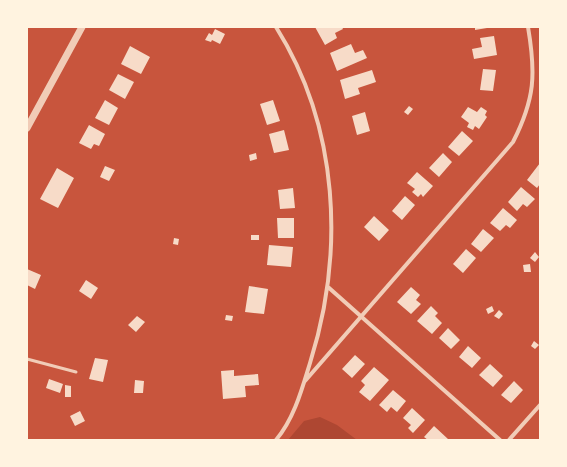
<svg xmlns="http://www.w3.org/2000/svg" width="567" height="467" viewBox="0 0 567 467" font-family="Inter,sans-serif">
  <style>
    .green { fill: #ae4732 }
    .building { fill: #f7dbc8 }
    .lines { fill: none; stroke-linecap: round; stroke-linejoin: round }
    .service { stroke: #f1ccb7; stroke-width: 3 }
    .minor { stroke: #f1ccb7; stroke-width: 4 }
    .tertiary { stroke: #f1ccb7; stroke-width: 7 }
  </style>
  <rect width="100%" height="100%" fill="#c8553d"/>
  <path class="green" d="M320,417L337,425L357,440H288L304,421Z"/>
  <path class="building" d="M315,27H342L343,29L335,33L337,38L325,45Z
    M475,27H487V28L475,30Z
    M215,29L225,34L220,44L212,40L211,42L205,40L209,33L212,35Z
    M494,36L497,55L474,59L472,49L482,47L480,38Z
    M351,44L355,53L363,50L367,58L337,71L330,53Z
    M130,46L150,57L141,74L121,64Z
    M483,69L496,70L493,91L480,90Z
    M372,70L376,82L358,88L360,94L345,99L340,80Z
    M118,74L134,82L125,99L109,90Z
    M105,100L118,108L109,125L95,118Z
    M273,100L280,121L267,125L260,104Z
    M409,106L413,109L408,115L404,112Z
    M468,107L477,112L481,107L487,111L485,115L487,117L479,129L475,126L473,130L467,127L469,123L461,117Z
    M365,112L370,131L357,135L352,116Z
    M89,125L105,134L99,146L94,144L91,149L79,143Z
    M284,130L289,150L274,153L269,134Z
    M462,131L473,141L459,156L448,147Z
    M256,153L257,159L250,161L249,155Z
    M443,153L452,162L439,177L429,168Z
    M540,163V184L537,188L527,180Z
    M105,166L115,170L109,181L100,177Z
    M57,168L74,178L58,208L40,199Z
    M417,172L433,186L423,197L421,194L418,197L412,192L415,189L407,183Z
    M521,187L535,199L527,207L523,204L517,211L508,202Z
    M293,188L295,208L280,209L278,190Z
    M405,196L415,205L402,220L392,211Z
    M503,208L517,220L510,228L506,225L500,231L490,223Z
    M374,216L389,230L379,241L364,227Z
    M277,218H294V238H278Z
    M483,229L494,238L481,252L471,244Z
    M251,235H259V240H251Z
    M174,238L179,239L178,245L173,244Z
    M269,245L293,247L291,267L267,265Z
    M466,249L476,258L463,273L453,264Z
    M535,252L539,257L535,262L530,258Z
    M530,264L531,272H524L523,265Z
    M27,269L41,275L35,289L27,285Z
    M86,280L98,288L91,299L79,291Z
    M249,286L268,289L264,314L245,312Z
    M411,287L420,295L416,300L421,304L411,314L397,302Z
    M431,306L438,313L435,316L442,323L432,334L417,321Z
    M492,306L494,311L488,314L486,309Z
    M499,310L503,314L499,319L494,316Z
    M226,315L233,316L232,321L225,320Z
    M137,316L145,322L136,332L128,325Z
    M448,328L460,340L451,349L439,338Z
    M534,341L539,345L535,349L531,346Z
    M468,346L481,358L472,368L459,357Z
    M355,355L365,364L352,378L342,369Z
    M95,358L108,360L103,382L89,379Z
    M490,364L503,376L493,387L479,375Z
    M374,367L389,380L370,401L359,392L365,385L361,381Z
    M234,370V376L258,374L259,385L245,386L246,397L223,399L221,371Z
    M49,379L63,384L60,393L46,388Z
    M135,380L144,381L143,393H134Z
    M514,381L523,390L511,403L501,395Z
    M65,385L71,386V397H65Z
    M393,390L406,401L397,412L391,407L387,412L379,405Z
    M412,408L425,420L413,433L408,428L411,425L403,418Z
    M80,411L85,421L75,426L70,416Z
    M434,426L448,439L447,440H428L424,437Z"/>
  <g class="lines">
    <path class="service" d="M27,359L76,372"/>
    <path class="minor" d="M328,287L500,440
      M305,381L513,142C535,99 536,74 528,27
      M276,440C294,419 302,389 310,363C345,252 339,127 276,27
      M509,440L540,405"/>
    <path class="tertiary" d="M27,128L82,27"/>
  </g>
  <rect width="567" height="467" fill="none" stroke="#fff3e0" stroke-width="56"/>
</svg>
